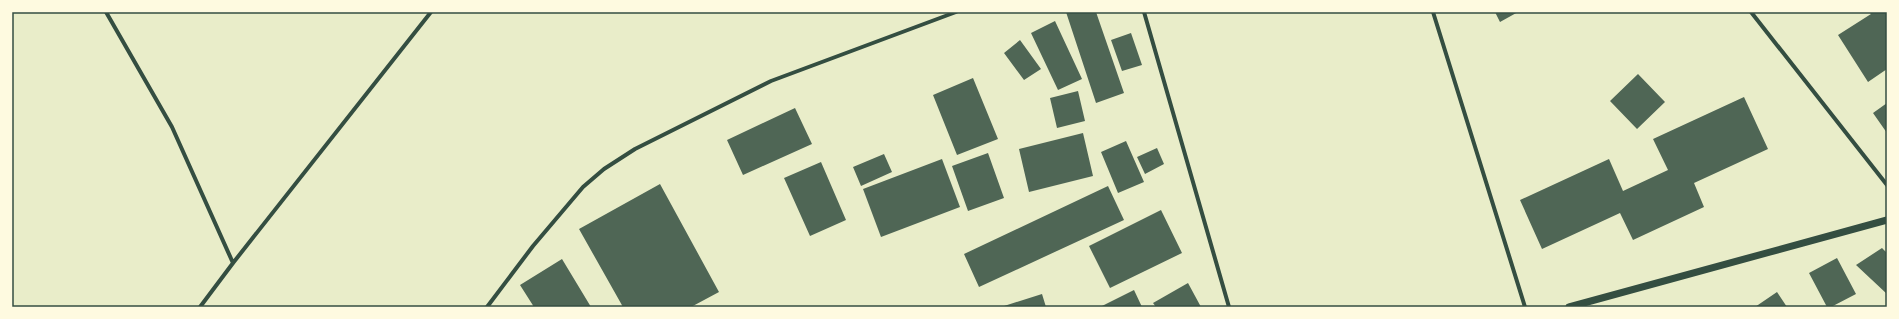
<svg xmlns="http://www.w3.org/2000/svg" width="1899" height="319" viewBox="0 0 1899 319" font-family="'Public Sans',sans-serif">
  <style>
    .building { fill: #4f6655 }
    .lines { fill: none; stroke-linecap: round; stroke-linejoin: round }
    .minor { stroke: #344e41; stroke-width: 4 }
    .tertiary { stroke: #344e41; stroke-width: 7 }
    .neatline { fill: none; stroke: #344e41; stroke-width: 1.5 }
  </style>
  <rect width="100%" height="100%" fill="#e9edc9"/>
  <path class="building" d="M1066,12H1096L1124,93L1096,103Z
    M1495,12H1518L1500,22Z
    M1869,12H1887V69L1868,82L1838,35L1871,14Z
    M1055,21L1082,79L1058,90L1031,33Z
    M1131,33L1142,65L1122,71L1111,40Z
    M1020,40L1041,69L1024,80L1004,53Z
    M1638,74L1665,102L1637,129L1610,101Z
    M973,78L998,139L957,155L933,95Z
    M1078,91L1085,121L1057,128L1050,98Z
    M1744,97L1768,149L1694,183L1704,207L1633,240L1620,213L1542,249L1520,200L1609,159L1623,191L1668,170L1653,139Z
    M1887,103V133L1873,113Z
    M795,108L812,144L743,175L727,140Z
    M1083,133L1093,176L1029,192L1019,149Z
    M1126,141L1144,182L1118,193L1101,152Z
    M1157,148L1164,164L1145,174L1137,157Z
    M988,153L1004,198L968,211L952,166Z
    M884,154L892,172L861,186L853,167Z
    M942,159L960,207L881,237L863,189Z
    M821,162L846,220L810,236L784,178Z
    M660,184L719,292L691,307H623L579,229Z
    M1108,186L1124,220L979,287L964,254Z
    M1161,210L1182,253L1110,288L1089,246Z
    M1882,248L1887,253V294L1856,265Z
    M1837,258L1856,294L1831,307H1827L1809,273Z
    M562,259L591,307H534L520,285Z
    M1188,283L1201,307H1156L1153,303Z
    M1134,290L1142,307H1100Z
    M1777,292L1787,307H1755Z
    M1042,294L1046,307H1001Z"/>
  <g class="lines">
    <path class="minor" d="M106,12L172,127L233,263
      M1144,12L1229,307
      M1433,12L1525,307
      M1751,12L1887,185
      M200,307L233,263L431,12
      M487,307L533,246L583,187L604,169L635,149L771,81L956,12"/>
    <path class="tertiary" d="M1569,307L1887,220"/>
  </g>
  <rect width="1899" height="319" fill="none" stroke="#fefae0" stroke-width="26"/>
  <rect x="13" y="13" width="1873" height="293" class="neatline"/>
</svg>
